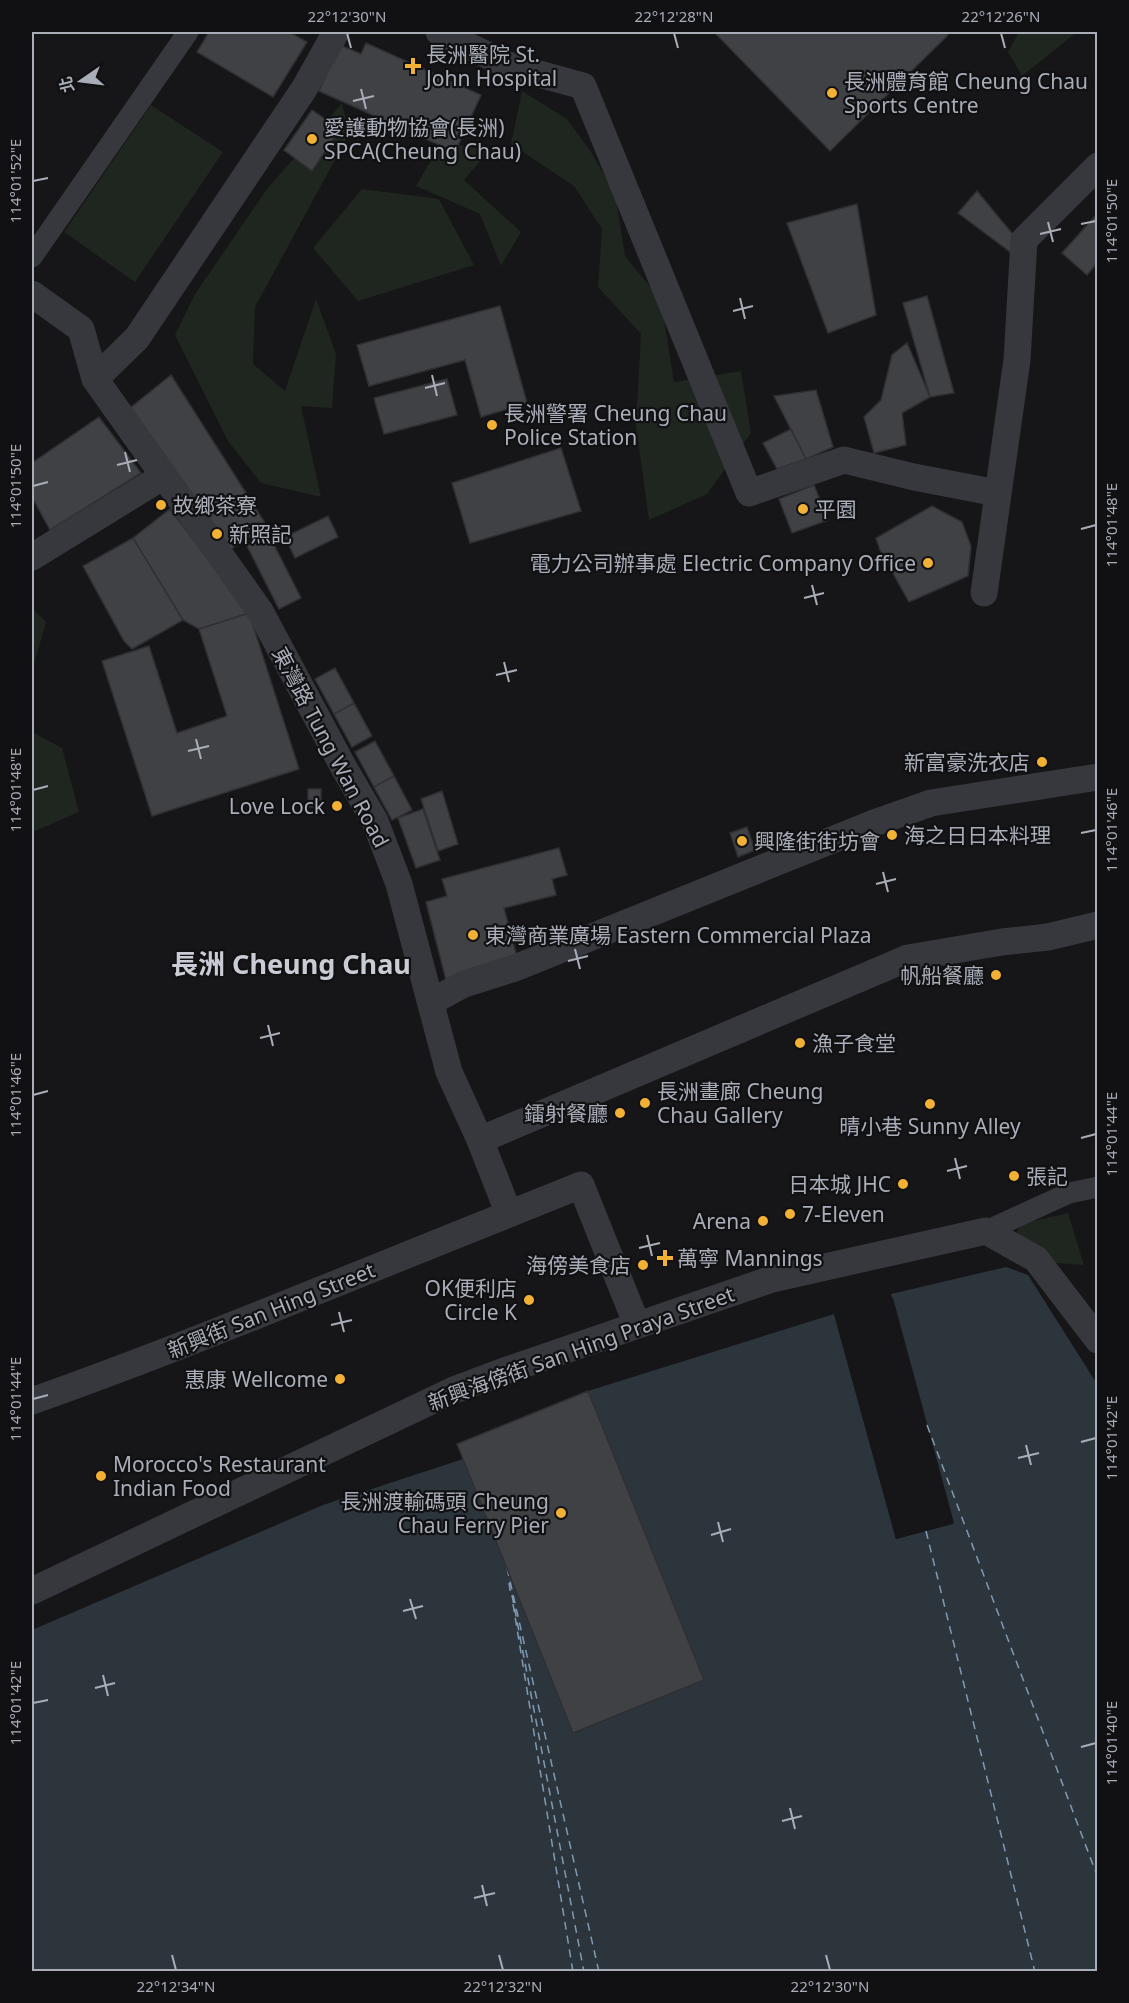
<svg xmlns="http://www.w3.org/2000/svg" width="1129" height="2003" viewBox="0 0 1129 2003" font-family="'Noto Sans','Noto Sans TC',sans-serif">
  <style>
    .green { fill: #1e261f }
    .water { fill: #2c353c }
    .pier { fill: #161618 }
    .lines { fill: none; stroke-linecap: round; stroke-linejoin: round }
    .ferry { stroke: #7f9bb3; stroke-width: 1.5; stroke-dasharray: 8 6; stroke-linecap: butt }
    .building { fill: #404145; stroke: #303034; stroke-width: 1.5 }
    .pedestrian { stroke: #37383d; stroke-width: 21 }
    .minor { stroke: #37383d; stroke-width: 27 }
    .ticks { fill: none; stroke: #a8adb8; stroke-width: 2 }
    .poi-dot { fill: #f2b134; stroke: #111113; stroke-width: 2 }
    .labels { text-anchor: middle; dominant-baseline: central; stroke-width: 4.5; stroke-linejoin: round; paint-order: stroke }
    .poi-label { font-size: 21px; fill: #a8adb8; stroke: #111113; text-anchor: start }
    .street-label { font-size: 21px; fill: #a8adb8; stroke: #111113 }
    .district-label { font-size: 27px; font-weight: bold; fill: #c9ccd4; stroke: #111113 }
    .neatline { fill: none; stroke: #a8adb8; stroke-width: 2 }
    .ticks-label { font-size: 15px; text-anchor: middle; fill: #a8adb8 }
  </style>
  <rect width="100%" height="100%" fill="#161618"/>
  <path class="green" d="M1019,32H1077L1022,76L1008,52Z
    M522,91L567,119L591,152L615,193L625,256L661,300L674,382L741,371L751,433L707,494L649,520L636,426L641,334L598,287L602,229L574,186L511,144Z
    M342,103L349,134L255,307L253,364L285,391L316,299L336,354L332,408L301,406L321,497L261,483L228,441L175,335L195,294L267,189Z
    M151,105L223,152L135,282L64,232Z
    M442,141L489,151L464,180L521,232L501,266L480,214L416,186Z
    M362,189L439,199L474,265L358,301L313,248Z
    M32,608L46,622L32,671Z
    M32,732L62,748L79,812L35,831L32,827Z
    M1068,1213L1084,1265L1056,1263L1017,1232L1021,1224Z"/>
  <path class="water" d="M1006,1267L1028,1275L1097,1384V1971H32V1630L323,1505L463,1459L574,1733L704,1680L588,1391L834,1314L896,1539L953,1524L891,1294Z"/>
  <path class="pier" d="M890,1298H893L954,1523L896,1539L834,1314L837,1313L898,1536L950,1521Z"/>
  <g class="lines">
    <path class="ferry" d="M927,1425L1098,1878
      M926,1531L1035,1972
      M507,1568L599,1972
      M509,1583L511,1596
      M512,1595L584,1972
      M513,1604L573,1972"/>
  </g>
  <path class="building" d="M209,32H289L307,42L273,97L197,52Z
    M714,32H944L948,35L830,151Z
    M366,43L481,95L455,152L319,91L340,45L361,54Z
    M312,110L340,129L312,171L284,150Z
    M977,191L1015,237L1013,254L958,213Z
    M857,204L876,315L828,333L787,223Z
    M1098,213V262L1087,275L1062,253Z
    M927,296L954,393L930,397L903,303Z
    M500,306L527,403L481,417L465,360L369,386L357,345Z
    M907,343L930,397L902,413L906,445L874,453L864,417L881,400L892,355Z
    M171,375L267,526L223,554L129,409Z
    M447,379L457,415L384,434L374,398Z
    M816,390L833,447L806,459L774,396Z
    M99,417L141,473L50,530L32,497V463Z
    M791,429L806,459L777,469L763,443Z
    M561,448L581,511L470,543L452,483Z
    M814,485L828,520L792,533L779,499Z
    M932,506L962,522L971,546L968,576L909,602L880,550L876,538Z
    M170,509L249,613L199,629L183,620L133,538Z
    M328,516L338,537L295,558L285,537Z
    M268,533L301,598L279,609L246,544Z
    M133,538L183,620L132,649L124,641L83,566Z
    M249,613L299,769L152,816L102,661L149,646L177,733L227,716L199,629Z
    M335,668L354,703L334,714L315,679Z
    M354,703L372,736L352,747L334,714Z
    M375,741L394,776L374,787L355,752Z
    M394,776L412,810L392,820L374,787Z
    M308,789H321V807H308Z
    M442,791L458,844L438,851L421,799Z
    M423,809L440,860L416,868L398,818Z
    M747,827L755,850L738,857L730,833Z
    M559,848L567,875L552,879L556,895L504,908L518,961L446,980L426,902L447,896L442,879Z
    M588,1391L704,1680L573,1733L457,1444Z"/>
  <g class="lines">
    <path class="pedestrian" d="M32,257L188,32
      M986,1231L1069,1193L1098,1187"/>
    <path class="minor" d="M439,32L510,66L583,86L749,493L844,460L914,477L997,493
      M32,294L81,329L95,379L260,611L344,768L375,821L399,884L449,1072L480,1140L509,1214L581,1185L637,1325
      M95,379L137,338L304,89L336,32
      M32,557L162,477
      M984,593L1017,360L1024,240L1098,166
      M431,1002L464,984L515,968L874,823L931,803L1098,777
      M480,1140L908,958L1002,942L1048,937L1098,925
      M32,1401C193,1344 350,1277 509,1214
      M32,1591L454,1390L510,1369L772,1279L986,1231L1036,1259L1098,1340"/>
  </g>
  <path class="ticks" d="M347,33L351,48M674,33L678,48M1001,33L1005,48M361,89L366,109M353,101L374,96M33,181L48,178M1048,222L1053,242M1081,224L1096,221M1040,234L1061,229M740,298L745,319M733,311L753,306M432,375L437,396M425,388L445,383M125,452L130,472M117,465L137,460M33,486L48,482M1081,529L1096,525M812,585L817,605M804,598L824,593M504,662L509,682M496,675L517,670M196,739L201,759M188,751L209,746M33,790L48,786M1081,833L1096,830M883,872L888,892M876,884L896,879M575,949L580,969M568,961L588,956M268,1025L273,1046M260,1038L280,1033M33,1095L48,1091M1081,1138L1096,1134M955,1158L960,1179M947,1171L967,1166M647,1235L652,1256M639,1248L660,1243M339,1312L344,1332M331,1325L352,1320M33,1399L48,1395M1081,1442L1096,1438M1026,1445L1031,1465M1018,1458L1039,1453M718,1522L723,1542M711,1535L731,1529M410,1599L416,1619M403,1611L423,1606M103,1675L108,1696M95,1688L115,1683M33,1703L48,1700M1081,1747L1096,1743M790,1808L795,1829M782,1821L802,1816M482,1885L487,1906M474,1898L495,1893M172,1955L176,1970M499,1955L503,1970M826,1955L830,1970"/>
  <g class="poi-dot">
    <path d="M410 57h6v6h6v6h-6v6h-6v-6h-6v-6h6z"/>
    <circle cx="832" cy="93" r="6"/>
    <circle cx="312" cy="139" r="6"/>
    <circle cx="492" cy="425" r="6"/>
    <circle cx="161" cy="505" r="6"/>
    <circle cx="803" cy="509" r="6"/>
    <circle cx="217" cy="534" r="6"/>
    <circle cx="928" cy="563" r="6"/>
    <circle cx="1042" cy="762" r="6"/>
    <circle cx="337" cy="806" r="6"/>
    <circle cx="892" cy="835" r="6"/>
    <circle cx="742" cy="841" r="6"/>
    <circle cx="473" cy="935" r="6"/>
    <circle cx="996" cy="975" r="6"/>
    <circle cx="800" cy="1043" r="6"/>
    <circle cx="645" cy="1103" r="6"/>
    <circle cx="930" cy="1104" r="6"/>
    <circle cx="620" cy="1113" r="6"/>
    <circle cx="1014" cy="1176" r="6"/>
    <circle cx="903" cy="1184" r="6"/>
    <circle cx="790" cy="1214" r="6"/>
    <circle cx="763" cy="1221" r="6"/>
    <path d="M662 1249h6v6h6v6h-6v6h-6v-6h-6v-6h6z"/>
    <circle cx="643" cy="1265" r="6"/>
    <circle cx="529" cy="1300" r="6"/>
    <circle cx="340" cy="1379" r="6"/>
    <circle cx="101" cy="1476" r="6"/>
    <circle cx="561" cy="1513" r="6"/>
  </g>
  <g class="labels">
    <g class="poi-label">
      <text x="426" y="54">長洲醫院 St.<tspan x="426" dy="24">John Hospital</tspan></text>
      <text x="844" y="81">長洲體育館 Cheung Chau<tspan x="844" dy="24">Sports Centre</tspan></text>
      <text x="324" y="127">愛護動物協會(長洲)<tspan x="324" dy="24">SPCA(Cheung Chau)</tspan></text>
      <text x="504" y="413">長洲警署 Cheung Chau<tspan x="504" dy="24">Police Station</tspan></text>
      <text x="173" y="505">故鄉茶寮</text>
      <text x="815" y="509">平園</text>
      <text x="229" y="534">新照記</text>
      <text x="916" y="563" text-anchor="end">電力公司辦事處 Electric Company Office</text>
      <text x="1030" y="762" text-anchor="end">新富豪洗衣店</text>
      <text x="325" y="806" text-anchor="end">Love Lock</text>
      <text x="904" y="835">海之日日本料理</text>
      <text x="754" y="841">興隆街街坊會</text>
      <text x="485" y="935">東灣商業廣場 Eastern Commercial Plaza</text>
      <text x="984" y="975" text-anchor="end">帆船餐廳</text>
      <text x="812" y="1043">漁子食堂</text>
      <text x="657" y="1091">長洲畫廊 Cheung<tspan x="657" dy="24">Chau Gallery</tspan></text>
      <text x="608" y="1113" text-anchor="end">鐳射餐廳</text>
      <text x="930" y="1126" text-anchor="middle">晴小巷 Sunny Alley</text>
      <text x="1026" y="1176">張記</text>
      <text x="891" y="1184" text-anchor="end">日本城 JHC</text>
      <text x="802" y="1214">7-Eleven</text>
      <text x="751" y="1221" text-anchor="end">Arena</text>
      <text x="677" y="1258">萬寧 Mannings</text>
      <text x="631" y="1265" text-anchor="end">海傍美食店</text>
      <text x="517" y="1288" text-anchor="end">OK便利店<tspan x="517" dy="24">Circle K</tspan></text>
      <text x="328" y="1379" text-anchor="end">惠康 Wellcome</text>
      <text x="113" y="1464">Morocco's Restaurant<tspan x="113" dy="24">Indian Food</tspan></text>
      <text x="549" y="1501" text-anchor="end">長洲渡輸碼頭 Cheung<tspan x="549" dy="24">Chau Ferry Pier</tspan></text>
    </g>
    <g class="street-label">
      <text transform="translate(331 747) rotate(62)">東灣路 Tung Wan Road</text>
      <text transform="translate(271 1310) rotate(-22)">新興街 San Hing Street</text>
      <text transform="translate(581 1348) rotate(-20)">新興海傍街 San Hing Praya Street</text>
    </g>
    <g class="district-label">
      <text x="291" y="963">長洲 Cheung Chau</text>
    </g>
  </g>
  <rect width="1129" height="2003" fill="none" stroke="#111113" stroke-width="66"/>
  <g transform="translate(81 81) rotate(256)" stroke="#111113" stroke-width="4.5" paint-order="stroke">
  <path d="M0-4.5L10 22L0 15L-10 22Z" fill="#a8adb8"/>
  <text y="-9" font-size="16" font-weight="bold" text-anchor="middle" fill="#a8adb8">北</text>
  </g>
  <rect x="33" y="33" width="1063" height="1937" class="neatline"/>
  <g class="ticks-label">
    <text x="347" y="22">22°12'30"N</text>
    <text x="674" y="22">22°12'28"N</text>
    <text x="1001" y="22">22°12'26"N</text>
    <text transform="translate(16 181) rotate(-90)" y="5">114°01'52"E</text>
    <text transform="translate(1112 221) rotate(-90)" y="5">114°01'50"E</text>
    <text transform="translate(16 486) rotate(-90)" y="5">114°01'50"E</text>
    <text transform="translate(1112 525) rotate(-90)" y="5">114°01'48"E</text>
    <text transform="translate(16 790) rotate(-90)" y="5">114°01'48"E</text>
    <text transform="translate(1112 830) rotate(-90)" y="5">114°01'46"E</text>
    <text transform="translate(16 1095) rotate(-90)" y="5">114°01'46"E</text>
    <text transform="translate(1112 1134) rotate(-90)" y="5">114°01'44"E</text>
    <text transform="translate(16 1399) rotate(-90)" y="5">114°01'44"E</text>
    <text transform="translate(1112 1438) rotate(-90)" y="5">114°01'42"E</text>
    <text transform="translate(16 1703) rotate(-90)" y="5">114°01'42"E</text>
    <text transform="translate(1112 1743) rotate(-90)" y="5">114°01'40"E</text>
    <text x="176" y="1992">22°12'34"N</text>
    <text x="503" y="1992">22°12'32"N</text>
    <text x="830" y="1992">22°12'30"N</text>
  </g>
</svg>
